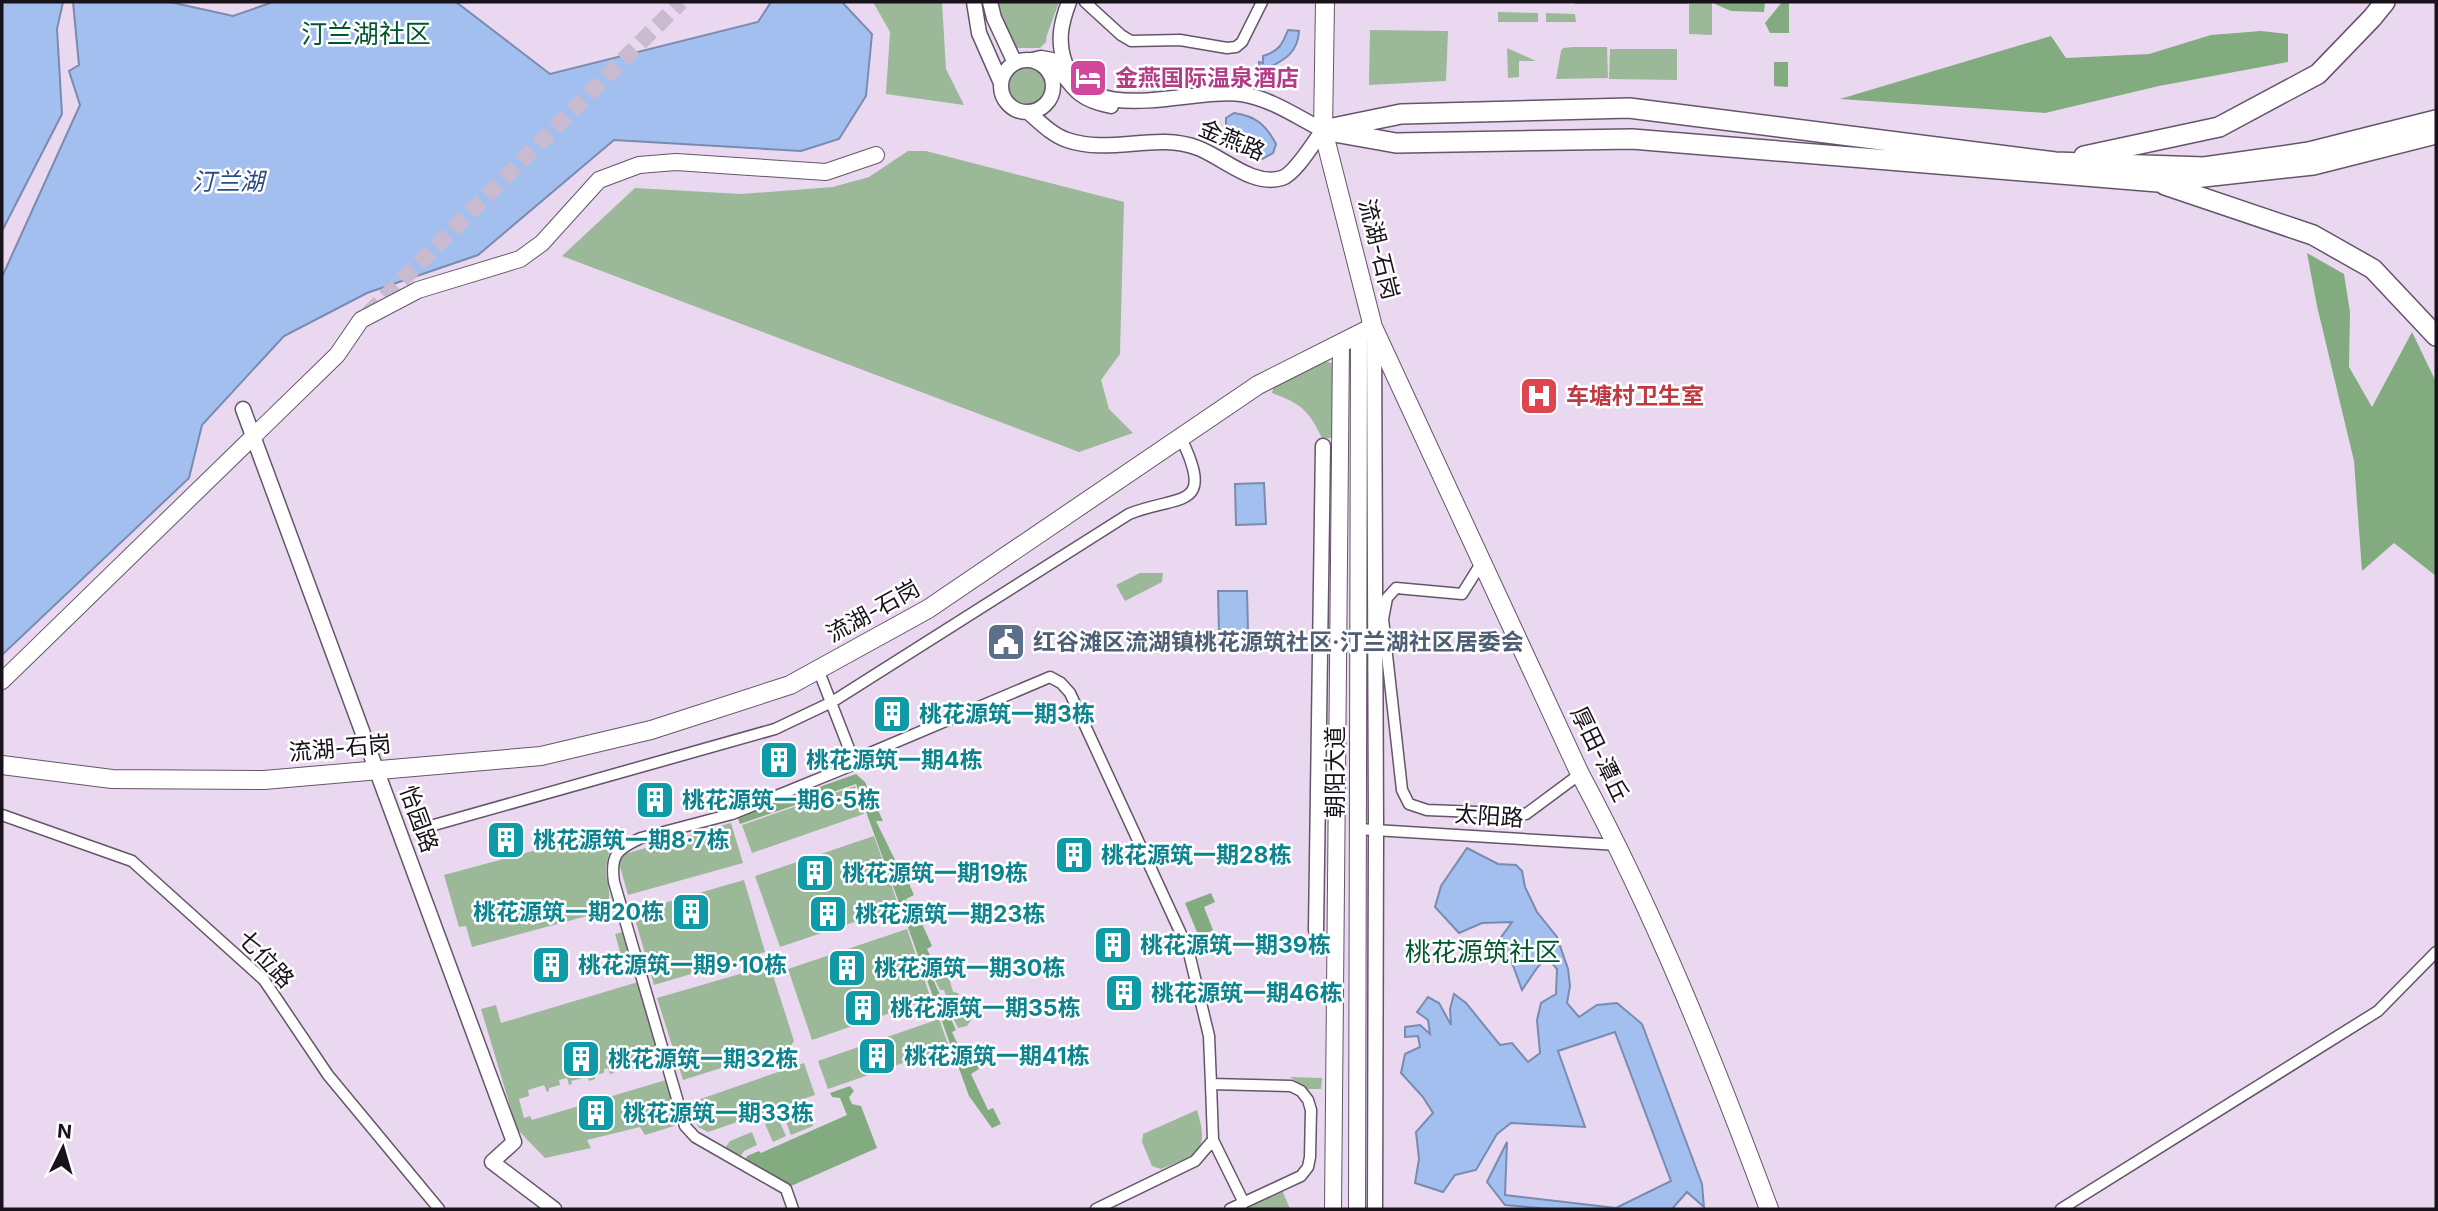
<svg xmlns="http://www.w3.org/2000/svg" width="2438" height="1211" viewBox="0 0 2438 1211" font-family="Inter,'Noto Sans SC',sans-serif">
  <style>
    .green { fill: #9bb899 }
    .forest { fill: #82ab80 }
    .water { fill: #a3bfef; stroke: #798baf; stroke-width: 2 }
    .lines { fill: none; stroke-linecap: round; stroke-linejoin: round }
    .secondary-tunnel { stroke: #cabad0; stroke-width: 16; stroke-dasharray: 16 8; stroke-linecap: butt }
    .minor-casing { stroke: #655569; stroke-width: 13 }
    .tertiary-casing { stroke: #655569; stroke-width: 17 }
    .secondary-casing { stroke: #655569; stroke-width: 18 }
    .primary-casing { stroke: #655569; stroke-width: 20 }
    .motorway-casing { stroke: #655569; stroke-width: 22 }
    .minor { stroke: #fff; stroke-width: 10 }
    .tertiary { stroke: #fff; stroke-width: 14 }
    .secondary { stroke: #fff; stroke-width: 16 }
    .primary { stroke: #fff; stroke-width: 18 }
    .motorway { stroke: #fff; stroke-width: 19 }
    .labels { text-anchor: middle; dominant-baseline: central; stroke-width: 5; stroke-linejoin: round; paint-order: stroke }
    .hotel-label { font-size: 23px; font-weight: bold; fill: #b23c85; stroke: #fff; text-anchor: start }
    .street-label { font-size: 23px; fill: #18121a; stroke: #fff }
    .health-label { font-size: 23px; font-weight: bold; fill: #be3a42; stroke: #fff; text-anchor: start }
    .service-label { font-size: 23px; font-weight: bold; fill: #4e5e75; stroke: #fff; text-anchor: start }
    .culture-label { font-size: 23px; font-weight: bold; fill: #0d838f; stroke: #fff; text-anchor: start }
    .water-label { font-size: 24px; font-style: italic; fill: #2b4b86; stroke: #fff }
    .quarter-label { font-size: 26px; fill: #00562e; stroke: #fff }
  </style>
  <rect width="100%" height="100%" fill="#ead8f0"/>
  <path class="green" d="M873,2H942L946,69L964,105L886,94L890,32Z
    M996,2H1059L1047,35L1046,42L1040,48H1015L1009,44Z
    M1689,2H1712V35L1689,34Z
    M1498,12L1538,13V22H1498Z
    M1546,13L1575,14L1576,22H1546Z
    M1370,30L1448,31L1446,81L1369,85Z
    M1573,47H1607L1608,78L1556,79L1561,51L1563,48Z
    M1507,48L1536,61H1519V77L1508,78Z
    M1610,49H1677V80L1609,79Z
    M1006 85a21 21 0 1 1 42 0a21 21 0 1 1-42 0Z
    M908,151H926L1124,202L1120,354L1101,380L1109,409L1133,433L1079,452L562,256L635,188L741,194L833,187L869,177Z
    M1320,360L1335,364V438H1322C1308,409 1301,404 1272,393L1274,386Z
    M1140,573H1163L1162,582L1125,601L1116,585Z
    M855,786L864,814L752,853L742,825Z
    M731,823L743,863L628,895L618,859L625,854Z
    M622,827L624,836L611,846C609,854 605,866 606,874C608,889 614,899 602,912L472,947L466,926L459,927L444,875Z
    M874,836L899,907L780,947L755,876Z
    M744,880L765,952L654,985L633,912Z
    M907,929L931,999L812,1040L788,969Z
    M623,932L631,961L623,963L615,934Z
    M764,967L771,969L794,1041L791,1046L683,1080L657,998Z
    M948,974L953,992L958,993L971,1020L967,1026L958,1028L944,999L946,996L944,990H940L935,980Z
    M638,982L659,1057L637,1063V1067L631,1069L628,1062L613,1067L614,1073L610,1074L608,1068L604,1069V1073L595,1075V1079L589,1081L586,1073L582,1074L583,1078L571,1081L572,1084L569,1085L567,1078L559,1080L560,1085L549,1088V1091L547,1092L544,1085L528,1090L529,1096L519,1099L524,1118L530,1116L532,1120L666,1080L677,1125L645,1135L640,1127L587,1140L591,1148L545,1158L517,1129L481,1009L496,1005L501,1023Z
    M939,1019L949,1047L828,1089L818,1061Z
    M804,1063L815,1095L708,1132L698,1127L689,1103Z
    M1290,1077L1322,1078L1321,1089H1307Z
    M1197,1110C1210,1152 1198,1154 1161,1169L1152,1166L1142,1142L1143,1134Z
    M808,1113L813,1126L791,1135L786,1122Z
    M778,1118L786,1136L773,1142L765,1124Z
    M752,1132L757,1145L744,1151L740,1157L725,1148L730,1141Z
    M1282,1190L1290,1209H1239Z"/>
  <path class="forest" d="M1575,2H1688V4H1575Z
    M1715,2H1765L1764,12L1731,11L1715,4Z
    M1782,2H1789V33H1770L1765,23Z
    M2261,31L2288,34V62L2159,86L2045,113L1840,99L2051,36L2066,58L2149,54L2211,35Z
    M1774,62H1788V87L1774,86Z
    M2307,253L2344,274L2350,312L2349,367L2372,407L2412,332L2436,382V576L2394,543L2362,571L2354,461L2317,306Z
    M856,774L865,782L883,821H876L895,860L891,863L894,868L901,865L914,895L906,899L915,918L919,917L932,946L927,949L935,965L932,967L935,973L931,975L956,1030L952,1032L965,1060L974,1057L979,1069L971,1074L988,1110L993,1108L1001,1124L992,1128L969,1096L856,784L740,824L737,816Z
    M1211,893L1215,902L1204,907L1213,930L1199,937L1185,903Z
    M850,1086L854,1091L849,1097L852,1104L861,1106L877,1148L791,1186L745,1161L747,1156L759,1151L761,1153L847,1115L840,1098L832,1097L830,1093Z"/>
  <path class="water" d="M2,2H63L57,29L62,114L2,231Z
    M73,2H170L233,16L273,2H456L550,74L758,22L771,2H842L872,34L866,96L839,139L801,151L614,140L478,255L367,293L284,336L202,425L189,478L2,655V277L80,105L69,71L79,65Z
    M1288,30L1299,31C1298,52 1285,60 1268,68L1267,73L1260,74L1259,62L1263,63V56C1279,51 1282,45 1288,30Z
    M1234,113C1256,116 1266,125 1276,144L1273,153L1262,159L1226,128V118Z
    M1264,483L1266,524L1236,525L1235,484Z
    M1218,591H1247L1248,631L1219,632Z
    M1467,848L1498,864L1516,865L1522,871L1525,887L1537,912L1557,937L1568,969L1570,986L1567,1003L1579,1017L1597,1005L1617,1003L1642,1024L1702,1184L1704,1207L1687,1192L1672,1209H1551L1505,1205L1487,1182L1507,1142L1505,1195L1616,1208L1671,1181L1615,1032L1558,1051L1585,1127L1511,1123L1497,1134L1476,1170L1455,1175L1443,1192L1415,1183L1419,1159L1416,1132L1433,1113L1423,1097L1401,1073L1405,1054L1420,1047L1418,1036L1405,1037V1027L1420,1025L1430,1034L1428,1020L1417,1012L1428,997L1439,1003L1451,1025L1450,1009L1454,994L1466,1003L1500,1045L1512,1043L1528,1062L1540,1053L1537,1020L1541,1003L1556,994L1557,969L1547,957L1537,968L1522,990L1511,960L1494,947L1512,922L1482,923L1459,933L1435,907L1441,886Z"/>
  <g class="lines">
    <path class="secondary-tunnel" d="M368,314L681,2"/>
    <defs>
      <path id="minor" d="M1085,2L1121,35L1131,41L1180,40L1227,48L1236,47L1242,42L1262,2
        M1482,562L1462,594L1396,588L1387,598L1383,619L1402,790L1409,804L1427,810L1526,814L1580,774
        M818,669L855,764
        M2,815L132,861L264,980L328,1075L439,1209
        M434,825L775,729L832,702L1129,514C1179,494 1216,511 1181,438
        M1358,829L1618,845
        M1211,1084L1213,1140L1244,1203
        M793,1209L786,1189L695,1137L685,1126L614,882C610,855 617,849 641,838L732,814L855,764L870,753L1050,677L1061,683L1070,693L1188,949L1209,1036L1211,1084L1291,1086L1301,1091L1308,1100L1311,1110L1310,1157L1308,1167L1301,1176L1230,1209
        M1096,1209L1195,1161L1213,1140
        M2061,1209L2378,1011L2436,952"/>
      <path id="tertiary" d="M974,2L979,33L1001,83
        M990,2L994,18L1015,63
        M1069,2C1061,23 1057,41 1065,63C1089,129 1191,87 1241,94C1270,98 1297,117 1323,130
        M1032,60L1041,58L1052,60C1073,87 1076,99 1111,106
        M1001 86a26 26 0 1 1 52 0a26 26 0 1 1-52 0Z
        M1028,112C1040,122 1052,135 1067,140C1111,155 1155,132 1198,148C1224,158 1253,187 1282,178C1295,174 1314,142 1323,130
        M1374,332L1376,830L1375,1209
        M243,409L514,1142L492,1162L554,1209
        M1316,930L1323,446"/>
      <path id="secondary" d="M2,681L337,355L361,320L418,290L520,259L542,243L599,180L639,165L676,162L826,172L876,155
        M1333,1209L1341,343
        M1357,1209L1359,334"/>
      <path id="primary" d="M1373,327L1580,774C1655,914 1714,1061 1769,1209
        M2,765L112,779L264,780L541,756L651,730L790,685L928,609L1258,385L1373,327L1323,130L1325,2"/>
      <path id="motorway" d="M2436,120L2309,152L2204,167L2055,162L1629,108L1401,114L1323,130L1396,143L1632,139L2158,182L2313,165L2436,134
        M2084,156L2219,127L2318,74L2372,18L2385,2
        M2165,185L2313,235L2373,269L2436,336"/>
    </defs>
    <use href="#minor" class="minor-casing"/>
    <use href="#tertiary" class="tertiary-casing"/>
    <use href="#secondary" class="secondary-casing"/>
    <use href="#primary" class="primary-casing"/>
    <use href="#motorway" class="motorway-casing"/>
    <use href="#minor" class="minor"/>
    <use href="#tertiary" class="tertiary"/>
    <use href="#secondary" class="secondary"/>
    <use href="#primary" class="primary"/>
    <use href="#motorway" class="motorway"/>
  </g>
  <defs>
    <symbol id="hotel-square" viewBox="-11 -11 22 22"><rect x="-9" y="-9" width="18" height="18" rx="4" fill="#d1479c" stroke="#fff"/><path d="M-6-4.5h1.5V1H6V5H4.5V3h-9V5H-6ZM-4 0a1.8 1.8 0 1 1 3.6 0ZM.5 0V-2.5h3Q6-2.5 6 0Z" fill="#fff"/></symbol>
    <symbol id="hospital-square" viewBox="-11 -11 22 22"><rect x="-9" y="-9" width="18" height="18" rx="4" fill="#e0444e" stroke="#fff"/><path d="M-5-5h3v3.5h4V-5h3V5h-3V1.5h-4V5h-3Z" fill="#fff"/></symbol>
    <symbol id="civic-square" viewBox="-11 -11 22 22"><rect x="-9" y="-9" width="18" height="18" rx="4" fill="#5c6f8a" stroke="#fff"/><path d="M-.6-6.5H3V-4.5H.6V-3L4-1V1h2V6H-6V1h2V-1L-.6-3ZM-1.2 2.5V6h2.4V2.5Z" fill="#fff"/></symbol>
    <symbol id="building-square" viewBox="-11 -11 22 22"><rect x="-9" y="-9" width="18" height="18" rx="4" fill="#0f9aa8" stroke="#fff"/><path d="M-4-6H4V6H1V3H-1V6H-4ZM-2.5-4.3h1.7v1.8h-1.7ZM.8-4.3h1.7v1.8H.8ZM-2.5-1h1.7V.8h-1.7ZM.8-1h1.7V.8H.8Z" fill="#fff"/></symbol>
  </defs>
  <g fill-rule="evenodd">
    <use href="#hotel-square" x="1066" y="56" width="44" height="44"/>
    <use href="#hospital-square" x="1517" y="374" width="44" height="44"/>
    <use href="#civic-square" x="984" y="620" width="44" height="44"/>
    <use href="#building-square" x="870" y="692" width="44" height="44"/>
    <use href="#building-square" x="757" y="738" width="44" height="44"/>
    <use href="#building-square" x="633" y="778" width="44" height="44"/>
    <use href="#building-square" x="484" y="818" width="44" height="44"/>
    <use href="#building-square" x="1052" y="833" width="44" height="44"/>
    <use href="#building-square" x="793" y="851" width="44" height="44"/>
    <use href="#building-square" x="669" y="890" width="44" height="44"/>
    <use href="#building-square" x="806" y="892" width="44" height="44"/>
    <use href="#building-square" x="1091" y="923" width="44" height="44"/>
    <use href="#building-square" x="529" y="943" width="44" height="44"/>
    <use href="#building-square" x="825" y="946" width="44" height="44"/>
    <use href="#building-square" x="1102" y="971" width="44" height="44"/>
    <use href="#building-square" x="841" y="986" width="44" height="44"/>
    <use href="#building-square" x="855" y="1034" width="44" height="44"/>
    <use href="#building-square" x="559" y="1037" width="44" height="44"/>
    <use href="#building-square" x="574" y="1091" width="44" height="44"/>
  </g>
  <g class="labels">
    <g class="hotel-label">
      <text x="1115" y="78">金燕国际温泉酒店</text>
    </g>
    <g class="street-label">
      <text transform="translate(1232 140) rotate(23)">金燕路</text>
      <text transform="translate(1379 249) rotate(76)">流湖-石岗</text>
      <text transform="translate(873 611) rotate(-29)">流湖-石岗</text>
      <text transform="translate(340 748) rotate(-5)">流湖-石岗</text>
      <text transform="translate(1600 754) rotate(64)">厚田-潭丘</text>
      <text transform="translate(1335 772) rotate(-90)">朝阳大道</text>
      <text transform="translate(1489 816) rotate(4)">太阳路</text>
      <text transform="translate(419 819) rotate(70)">怡园路</text>
      <text transform="translate(266 959) rotate(47)">七位路</text>
    </g>
    <g class="health-label">
      <text x="1566" y="396">车塘村卫生室</text>
    </g>
    <g class="service-label">
      <text x="1033" y="642">红谷滩区流湖镇桃花源筑社区·汀兰湖社区居委会</text>
    </g>
    <g class="culture-label">
      <text x="919" y="714">桃花源筑一期3栋</text>
      <text x="806" y="760">桃花源筑一期4栋</text>
      <text x="682" y="800">桃花源筑一期6·5栋</text>
      <text x="533" y="840">桃花源筑一期8·7栋</text>
      <text x="1101" y="855">桃花源筑一期28栋</text>
      <text x="842" y="873">桃花源筑一期19栋</text>
      <text x="664" y="912" text-anchor="end">桃花源筑一期20栋</text>
      <text x="855" y="914">桃花源筑一期23栋</text>
      <text x="1140" y="945">桃花源筑一期39栋</text>
      <text x="578" y="965">桃花源筑一期9·10栋</text>
      <text x="874" y="968">桃花源筑一期30栋</text>
      <text x="1151" y="993">桃花源筑一期46栋</text>
      <text x="890" y="1008">桃花源筑一期35栋</text>
      <text x="904" y="1056">桃花源筑一期41栋</text>
      <text x="608" y="1059">桃花源筑一期32栋</text>
      <text x="623" y="1113">桃花源筑一期33栋</text>
    </g>
    <g class="water-label">
      <text x="228" y="181">汀兰湖</text>
    </g>
    <g class="quarter-label">
      <text x="366" y="33">汀兰湖社区</text>
      <text x="1483" y="951">桃花源筑社区</text>
    </g>
  </g>
  <rect width="2438" height="1211" fill="none" stroke="#18121a" stroke-width="7"/>
  <g transform="translate(63 1148) rotate(5)" stroke="#ffffff" stroke-width="5" paint-order="stroke">
  <path d="M0-5L12 26L0 18L-12 26Z" fill="#18121a"/>
  <text y="-10" font-size="19" font-weight="bold" text-anchor="middle" fill="#18121a">N</text>
  </g>
</svg>
